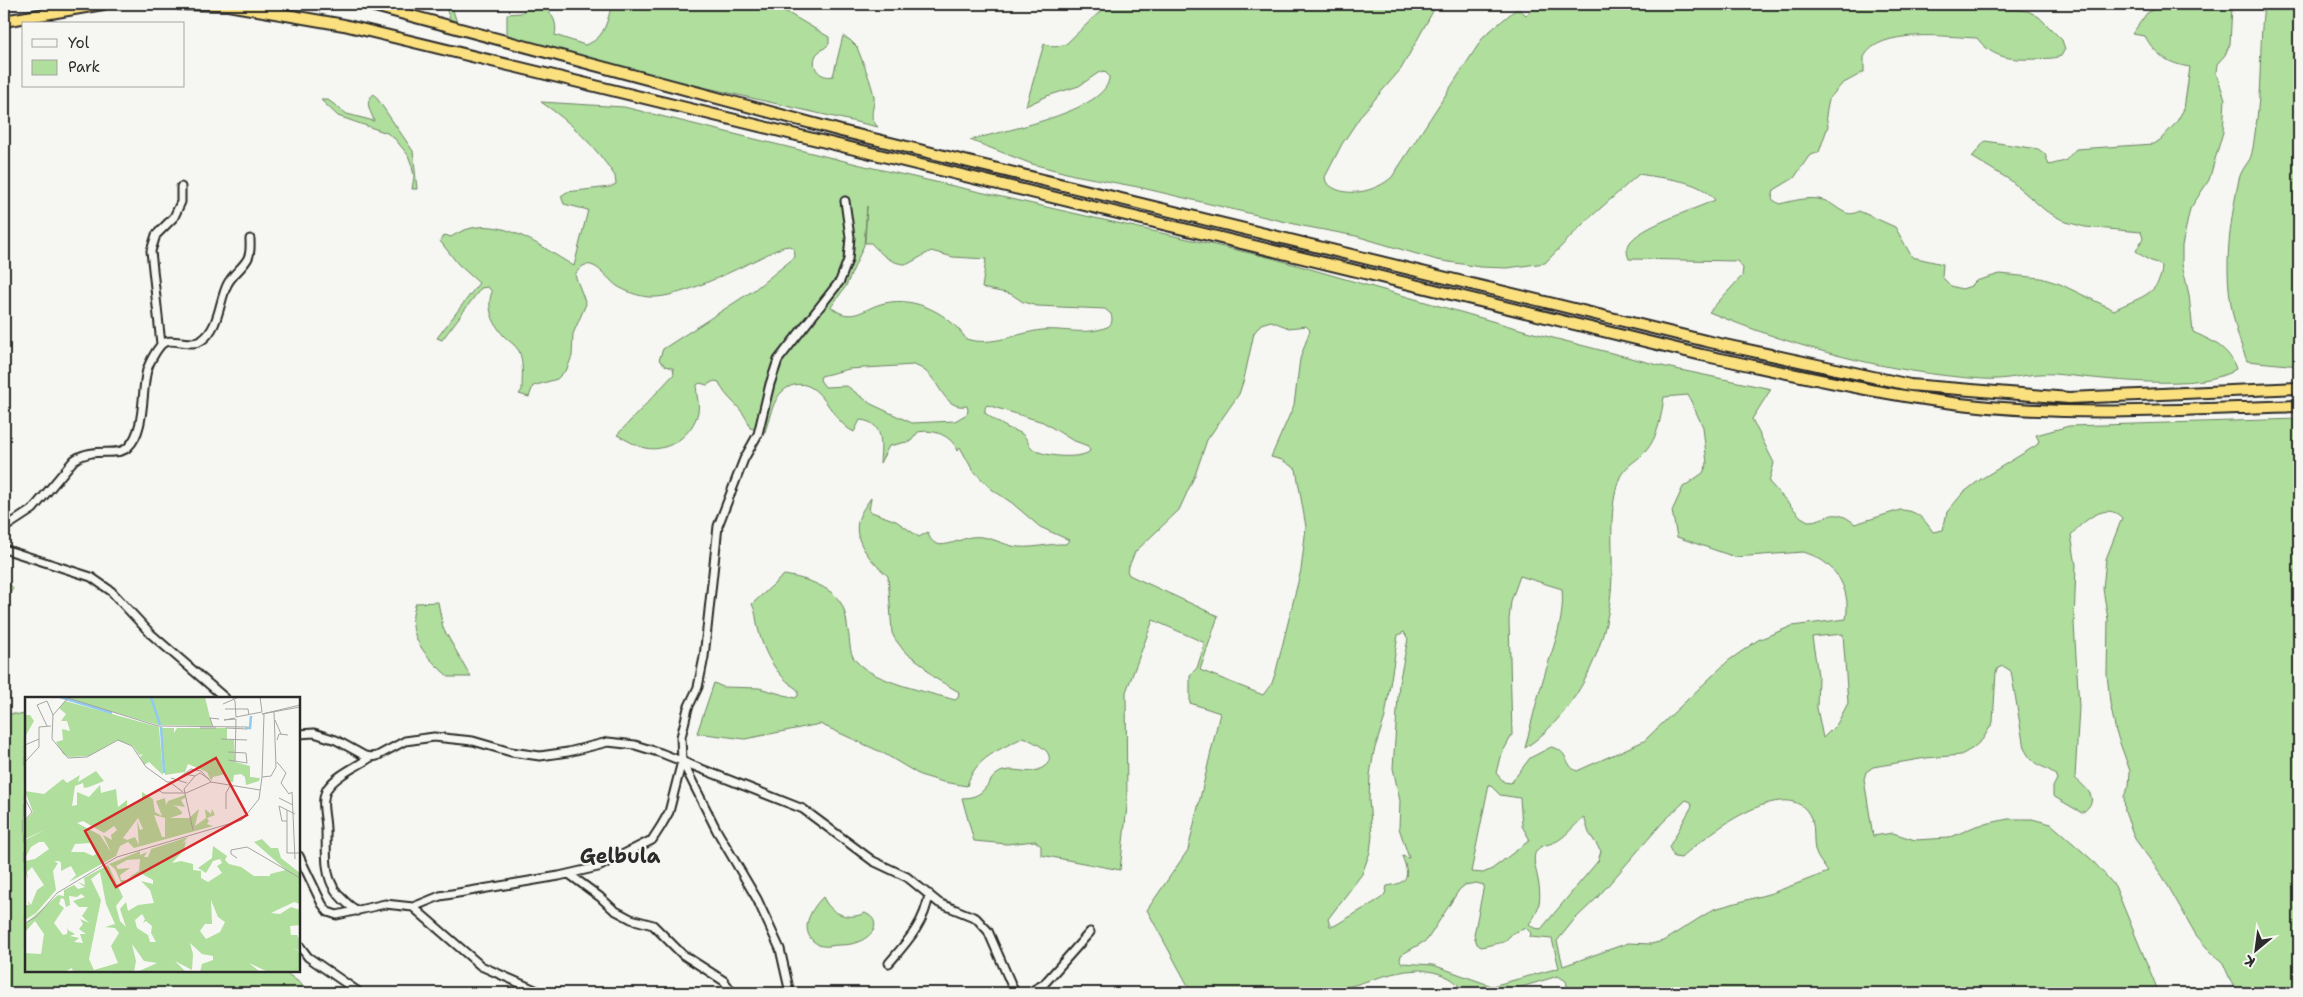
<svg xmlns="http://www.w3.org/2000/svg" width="2303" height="997" viewBox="0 0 2303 997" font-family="'Shantell Sans',sans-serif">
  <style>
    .green { fill: #afde9d; stroke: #6d8464; fill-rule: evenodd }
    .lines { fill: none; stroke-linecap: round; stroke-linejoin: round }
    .minor-casing { stroke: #2b2b2b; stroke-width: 11 }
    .highway-casing { stroke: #2b2b2b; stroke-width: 14 }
    .minor { stroke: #f6f6f2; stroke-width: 7 }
    .highway { stroke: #fbe080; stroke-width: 10 }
    .labels { text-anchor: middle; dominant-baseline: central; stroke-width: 4.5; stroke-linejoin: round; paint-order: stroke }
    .neighbourhood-label { font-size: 20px; font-weight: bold; fill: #2b2b2b; stroke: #f6f6f2 }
    .inset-river { fill: none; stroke: #90caef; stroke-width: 2.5 }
    .inset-road { fill: none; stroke: #a5a5a2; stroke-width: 1 }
    .view { fill: #d62828; fill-opacity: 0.15; stroke: #d62828; stroke-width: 2.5 }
    .inset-edge { fill: none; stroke: #2b2b2b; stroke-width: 2.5 }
  </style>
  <rect width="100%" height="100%" fill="#f6f6f2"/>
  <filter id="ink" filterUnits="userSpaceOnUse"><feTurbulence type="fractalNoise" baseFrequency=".02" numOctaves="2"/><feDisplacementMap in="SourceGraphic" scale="10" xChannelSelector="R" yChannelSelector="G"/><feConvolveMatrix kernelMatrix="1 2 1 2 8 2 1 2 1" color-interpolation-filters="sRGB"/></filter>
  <g filter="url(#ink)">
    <path class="green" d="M444,4H451L457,23L451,21Z
      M531,4H540C551,12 558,21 555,35L585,45C605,39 607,21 612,4H761L772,9L783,10L829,37V44C825,49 819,50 816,55C810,68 821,79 833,76L843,36L850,40L857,47C862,61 872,83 874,97C875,109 867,116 878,127L520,45L507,34V14L521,13Z
      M1108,4H1437L1401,69L1362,114L1342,144L1325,177L1326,182C1342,200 1376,192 1392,177L1484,36L1515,10H1520L1526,15L1539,4H1998L2009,9L2028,11L2039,17L2062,40L2065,49L2061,56C2054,59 2045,58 2037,59C2012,60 1993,59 1977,38C1948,37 1879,27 1864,57V72L1842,84L1829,99L1826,115L1828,126L1819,152L1809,156L1794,178L1774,190L1772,199L1779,204C1793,201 1809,196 1823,200C1837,204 1845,220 1859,211L1895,227L1912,257L1943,264L1942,277L1951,286L1962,289L1971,286L1976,281L2000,274L2041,278L2060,284L2114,310C2136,298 2161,296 2162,266L2145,258L2136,251L2143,238L2141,232L2085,227L2066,222L2046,211L2010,180L1972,157L1985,141L2038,149L2045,154L2049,165L2065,161L2076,149L2154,144L2160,140L2176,123L2184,109L2190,67C2169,64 2155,55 2145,36L2132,34L2147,13L2162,4H2229L2232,6L2230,44L2225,55L2217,64L2216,73L2225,99L2223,132L2209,180L2190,209L2182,246V264L2189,295L2193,332C2212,341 2229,347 2236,369C2203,393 2096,378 2054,374C2030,372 2007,381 1983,379C1889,373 1796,348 1709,312L1742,276L1743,268L1737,261L1629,259C1627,254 1626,249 1629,244C1638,227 1696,209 1715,200C1699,179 1664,179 1639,174L1584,223L1545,263L1507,268L1480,267L1437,260L1356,236L1303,226L1138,187L1074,175L1032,164L970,140C998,132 1111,111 1109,76L1104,71L1098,73L1079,86L1047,96L1026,106L1044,44L1055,47L1066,44Z
      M2264,4H2299V366L2247,361C2221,295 2225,247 2239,179C2241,171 2246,165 2250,159C2253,152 2254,140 2255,133C2262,91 2259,46 2264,4Z
      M374,94L413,151L417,189H412L414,177L412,166L408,155L395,139L387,133L338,116L321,100H328L347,114L374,121C371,111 363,102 374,94Z
      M541,102L624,107L869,167L1272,258L1530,332L1666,367L1771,389L1752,419L1774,463L1769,482L1801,517L1808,521C1828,521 1832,505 1855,524L1900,510C1917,510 1924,519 1933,532L1943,530L1947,512L1963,493L1981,479L2037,445L2039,441L2036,435L2069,426L2299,419V993H2236L2223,963L2208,949L2196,935L2163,877L2135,839L2125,812L2124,796L2129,786L2130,771L2116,732L2110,703L2107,674L2108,619L2103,589L2106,559L2122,518C2107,500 2082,522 2071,535L2076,565L2074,623L2079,707L2075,778C2088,790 2101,799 2082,813L2053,796V787L2057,779L2055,774C2040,763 2034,768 2024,748L2011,671L2003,666L1998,668L1996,672L1993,722L1983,739L1973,748L1961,755L1926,758L1873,767L1866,772L1864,779L1873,836L1893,833L1915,840L1949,838L1976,826L2008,819H2032L2051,824L2091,859L2115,886L2159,993H1569L1566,981L1558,976L1518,988L1485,993H1458L1459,987C1454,976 1430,970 1418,970C1384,971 1352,990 1318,993C1277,997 1233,993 1192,993L1147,910L1188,850L1220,713L1190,703V675L1197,668L1205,643L1153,620L1126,692L1127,806L1120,870L1041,855V846L1035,841L1007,844L974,841L962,798C990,798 985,777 1003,771C1014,768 1025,773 1034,771C1039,770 1045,767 1048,763C1055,750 1032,742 1024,737C1001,749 974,758 967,786L943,782L920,775L883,753L820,724L745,739L697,733L714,683L723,687L759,688L795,698L798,696V690C776,675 764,654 758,628C756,620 756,611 752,604L784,575C804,578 837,587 844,610C847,618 847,628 849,636C850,645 850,655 856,661C874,682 928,692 955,700L958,698L959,692L933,677L922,664L904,651L895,639L892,633L888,576C874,564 853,543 858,522C859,514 866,505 871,498L869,511L896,521L919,537L928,532C929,538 932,542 937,544C946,547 961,539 971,537C987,535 997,542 1012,546C1030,550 1048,543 1066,544L1069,540L1040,527L1012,503L990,488L972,469L960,447L958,451C951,435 934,429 918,432L911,441L889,446L880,463C881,445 885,422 860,420L854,432C831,422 822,378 794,385C774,390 771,414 765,432L750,428C744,406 725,400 719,382L714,381L707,385L700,383L697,385C695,393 700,403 698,412C693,434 669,453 645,448C636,446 625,439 617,435L674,374L673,368L666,366L659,360L663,349L754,290L795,257L794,249L789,246L783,247C751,261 682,300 649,297C638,296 627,292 617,286C605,277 589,250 575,275L586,304L573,334L572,356L567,369L557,379L533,386L529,397L519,394L522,390C522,378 524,362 519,351C515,344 508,341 503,335C493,323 486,307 492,292L488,287L481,288L442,340L437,338L479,283L458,264L440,241L445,235L451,237C494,209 536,244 574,266L588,210L564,204L561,196L567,192L610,187L616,184L615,176C595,146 571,122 541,102ZM867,206L865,243H871C881,254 892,265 908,264L931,251L953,257L986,259L982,288L1011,294L1023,302L1037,306L1105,309L1111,314C1113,320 1112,325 1107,327C1086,336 1063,328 1042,330C1016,333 993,347 966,339C950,314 915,296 885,303C864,307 853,325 831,307L846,286L864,245ZM1271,321L1289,328L1306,326L1310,330L1300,359L1294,405L1271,457L1282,460L1296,469L1306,527L1301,570L1276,671L1272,683L1263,695L1200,670L1218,616L1129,575L1127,571L1135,552L1179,510L1195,475L1207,440L1239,394L1244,379L1254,333L1261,324ZM914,365C943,375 939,410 967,406L968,410L967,414L955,421L912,423L871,404L847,386L825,387L820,380L821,376L849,369ZM1688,395L1703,427L1707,464L1703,473L1683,487L1672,511L1677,537L1735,557L1803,552C1833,560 1852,587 1846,619L1792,626L1758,640L1728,661L1644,741L1577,771C1564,766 1570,751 1551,747L1530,758L1511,783L1504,782L1496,773L1500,757L1512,735L1509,620L1511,601L1520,576L1562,589C1565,622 1552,649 1543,680C1536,702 1531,725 1525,748C1580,711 1611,640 1612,575C1613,542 1608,509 1620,477C1625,467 1634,462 1641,456C1658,441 1661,417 1664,397ZM987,405L1043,422L1072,440L1088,446L1090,451C1081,460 1039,457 1031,447C1027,442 1027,438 1022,434C1018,431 1012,430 1008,428C1000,424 992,418 985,413V408ZM1404,632L1408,639L1399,683L1393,768L1400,801L1399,828L1409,858L1402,856C1410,876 1409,883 1387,886L1385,894L1380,899L1334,926H1330L1328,919L1362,874L1370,852L1372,836L1369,800L1370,775L1374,751L1385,717L1398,635ZM1843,634L1848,703L1837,724L1823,738L1817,708L1818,675L1812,637ZM1489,784L1500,795L1520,798L1522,826L1530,840L1492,869L1483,873L1471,872ZM1686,800L1691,802L1692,806L1669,847L1674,857L1681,858C1702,838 1790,769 1811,818C1816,829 1812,842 1816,853C1818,859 1824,866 1828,872L1772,893L1714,909L1663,941L1651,944L1628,943L1563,966L1557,941L1574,920L1597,898L1663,822ZM1584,817L1589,833L1601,851L1598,861L1541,929L1534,928L1529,924C1554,895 1526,863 1537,850C1541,845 1549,845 1555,842C1565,838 1575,824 1584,817ZM1476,883L1484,885L1474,935L1477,944L1481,947L1504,942L1513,933L1526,928L1531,933L1530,937L1552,939L1559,968L1492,986L1433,965L1402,963L1400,960L1401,955L1427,940L1459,890L1465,885Z
      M4,578L13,588L4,606Z
      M438,602L443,628L471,677H449C426,657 404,635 416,603Z
      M4,713L26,715V971H284L313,993H4Z
      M823,897C831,914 848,921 865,913C874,917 877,923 873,931C864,942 853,945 839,945C834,945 828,947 823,946C819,946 816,943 813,941C799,927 813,907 823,897Z"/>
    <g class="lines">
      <defs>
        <path id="minor" d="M161,344L151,251L156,235L174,217L181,202V187
          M4,528L33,509L74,460C93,446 118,458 128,447C146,430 141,392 147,370C149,363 155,352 160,346C169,334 189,349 202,340C219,328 219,302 227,285C232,274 243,268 248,258C251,252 250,245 250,239
          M4,549L91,577L111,591L151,634L225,698
          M299,734L314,733L336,740L365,756L371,757L377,756L405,741L434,737L473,741L511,752L540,756L568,752L608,742L635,745L661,753L803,809L873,861L907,877L939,903L976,918L988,931L1015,993
          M682,761L717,831L757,899L780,949L790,993
          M299,856L322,904L328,912L337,915L385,904L413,907L481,966L542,993
          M569,874L600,897L614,910L631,919L653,925L682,954L724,981L733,993
          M413,907L440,896L559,876L598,867L652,840L661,826L669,812L682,761L681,737L688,708L698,687L704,657L718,526L744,459L758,434L770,384L778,360L840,281L848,260L850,237L845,201
          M357,911C322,887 327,868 326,830C326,816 320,802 327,789C336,775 358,766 371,757
          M299,945L308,957L360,993
          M889,963C907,942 925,923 929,894
          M729,993H762
          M1028,993L1044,984L1090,932"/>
        <path id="highway" d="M179,4L228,5L344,25L1702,355C1798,375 1892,398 1989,407C2092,416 2196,409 2299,406
          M367,4L841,131L1706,341L1910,385L2069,398L2299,388
          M4,21L103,4"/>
      </defs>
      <use href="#minor" class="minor-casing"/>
      <use href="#highway" class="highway-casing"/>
      <use href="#minor" class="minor"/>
      <use href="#highway" class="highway"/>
    </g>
  </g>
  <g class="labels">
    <g class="neighbourhood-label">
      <text x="620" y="856">Gelbula</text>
    </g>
  </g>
  <g transform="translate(25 697)">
    <rect width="275" height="275" fill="#f6f6f2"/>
    <path d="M37,0H180L187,29L133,28ZM40,4L134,30L138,78L124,65L119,68L115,60L118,57L114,58L108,49L92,43L64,59L44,60L38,57L31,45L38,43L37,32L45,34L42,24H36L41,17L34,11ZM0,18H5L9,24L1,38ZM136,31H149V36L152,31H202V43H209L210,65L225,69V80L235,81L234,84L221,88L220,80L216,77L209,78L208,85H204L200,77L188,80L186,84L182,75L163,67L160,75L140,78ZM71,74L79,84L64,90L59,91L58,86L50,89L47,109L52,108V95L64,100L75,88L76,96L91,92L93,110L102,103V111L111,107L117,102V95L128,102L130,115L137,119L131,104L140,101L141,108L143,104L160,98V101L156,103L160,110L147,108L152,110L157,115V117L145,121H164L174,112L170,129L181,121L180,112L186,117L187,112L190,118L182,121L184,124L182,127L188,129L109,151L103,145L95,149L91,159L44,185L51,178L46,169L36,174V166L34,164H29L33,166L28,174L31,193L11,216L0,223V208H4L3,204L6,208L12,193L19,188L7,170L2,175L3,182L0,175V164L10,162L24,152L19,145H14L6,150L0,161V143L22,132L0,142V124L8,115L0,94L19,97L38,82L42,86L55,78L53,85ZM129,118L140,121V140H137ZM113,121L118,132L115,133L112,123L114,148L110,140L102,143L98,141ZM58,124L79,136L89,129L92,133L86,138L87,143L78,138L86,155L75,138L52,126ZM65,146L71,157L68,159L59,155H46L50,147ZM163,140L157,147L161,144L159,153L147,166L156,164L168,167V173L176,174V181L183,185L197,176L192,169L197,166L195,162L188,164L181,176L173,171L187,161L188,149L202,159L200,163L204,167L216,170L229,179H245V177L261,173L229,145L237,142L246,151H253L256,161L275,176V207L269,205L246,216L255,217L266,210L275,213V228L265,229L266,238H272L275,244V254L268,251L275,255V275H243L224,266L235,275H175L177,267L188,263V259L177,257L165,246L168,257L167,273L150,264L161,275H112L132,266L119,264L107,247L111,264L109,275H48L47,271L39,275H0V256L16,257L19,237L10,224L0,235V227L33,198L39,199V193L49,188L53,192L60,190L57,188L53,185L60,188L59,181L83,168L98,200L91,209L95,224L101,230L95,212L101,205L103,214L113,208L129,206L125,193L116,184L128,187V183L117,177L104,180L114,174L115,162L102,163L91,169L93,172L105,171L95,178L96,183H100L97,188L90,172L84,167L115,154V158L122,155L119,160H123L126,152ZM75,175L81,207L90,227L80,230L90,231L94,236L86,249L93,266L69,273L64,262L76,203L66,182ZM56,197L60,200L48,204L54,210H63L57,219L64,226L55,222L58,227L54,232L61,237H55L58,246L49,245L54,241L45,239L50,237L43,233V229L42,237L38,238L29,226L39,211L34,207L36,201L39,202L41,210L45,208L44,199L52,200ZM186,203L193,220L200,225L195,235L181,242L175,234L180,227H187ZM117,217L120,222L118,226L121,224L127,229L126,236L131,245H125L123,238L112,231L110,223Z" fill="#afde9d" fill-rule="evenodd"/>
    <path class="inset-river" d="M35,0L87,16M126,0L135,28M136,30L139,76M221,31H225L226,19"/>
    <path class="inset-road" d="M207,0L210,4L211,20M198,7L214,0M275,8L237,17L275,10M200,12H223L224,18M211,20L237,15L235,0M210,21L199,23L211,22M250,23L256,37M22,29L12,8L22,4L28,18M188,30L185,21L194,22M175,31H191M201,31L222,32M196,42L222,43M252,43L254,37L263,38M0,48L14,42M203,63L222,66L221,56L203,55M210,64L211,22M0,65L14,50V30L26,29M252,65L261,76L256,86L264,97L267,95L270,162M159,77L170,79L175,76L184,82M237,80L246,79L251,70L249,15M237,80L239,17M146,81L162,86M186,85L176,74L166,72L148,85H142L121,70L107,49L93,43L62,60L43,61L27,42L28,18L43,1L133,29L222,30M146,86L158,95M133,93L138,96H161L186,85L235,93M254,101L268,108M0,102L7,115L0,123M201,112V96L206,87M262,113V156H275M262,124H257L254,109L270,117M168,133L159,92L170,79M212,161L206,157V153L222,150L275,181M0,226L11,220L32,196L92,160L217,123L234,102L237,80"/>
    <path class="view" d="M191,61L222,118L91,190L60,134Z"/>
    <rect width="275" height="275" class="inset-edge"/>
  </g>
  <rect width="2303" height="997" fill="none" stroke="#f6f6f2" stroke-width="20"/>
  <rect x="10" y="10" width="2283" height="977" fill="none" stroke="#2b2b2b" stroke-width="2" filter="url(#ink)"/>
  <rect x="22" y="22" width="162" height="65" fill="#f6f6f2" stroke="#a5a5a2"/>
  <rect x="32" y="39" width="25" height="8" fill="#f6f6f2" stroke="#a5a5a2"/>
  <text x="68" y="48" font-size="15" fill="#2b2b2b">Yol</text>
  <rect x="32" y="60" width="25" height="15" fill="#afde9d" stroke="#a5a5a2"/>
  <text x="68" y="72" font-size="15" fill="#2b2b2b">Park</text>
  <g transform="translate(2256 950) rotate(209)" stroke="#f6f6f2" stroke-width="4" paint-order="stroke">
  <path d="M0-4L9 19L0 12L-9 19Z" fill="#2b2b2b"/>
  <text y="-8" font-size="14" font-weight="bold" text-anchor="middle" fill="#2b2b2b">K</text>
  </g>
</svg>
